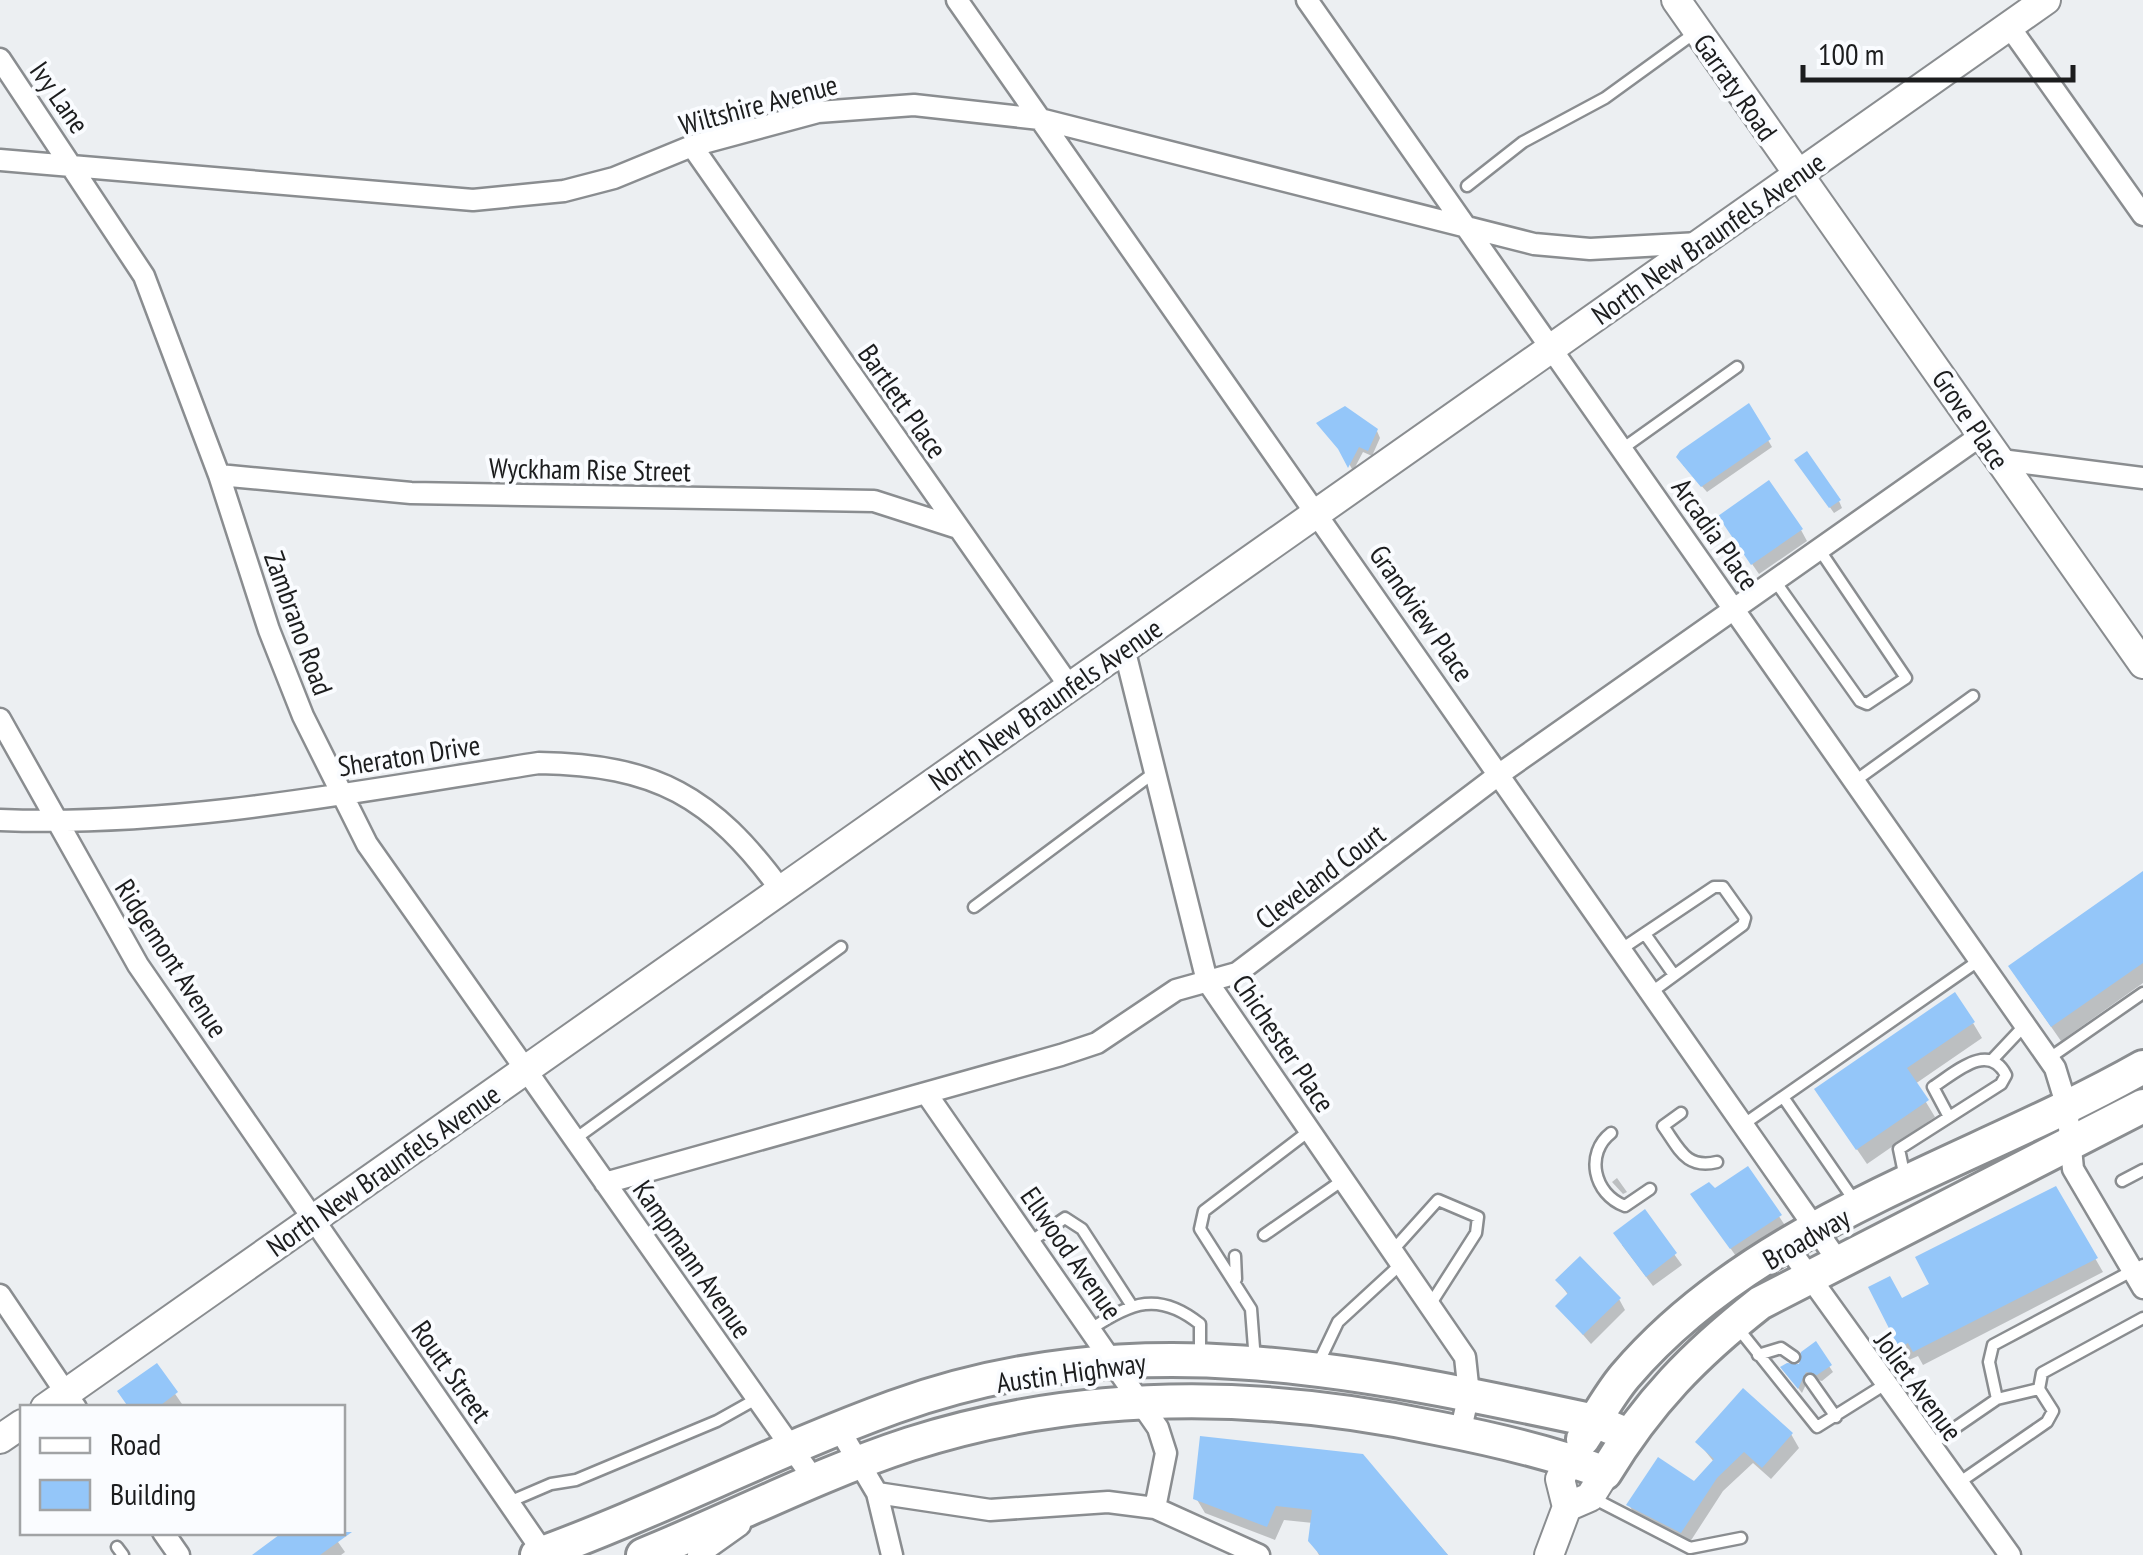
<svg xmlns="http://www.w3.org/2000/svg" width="2143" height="1555" viewBox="0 0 2143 1555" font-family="'PT Sans Narrow',sans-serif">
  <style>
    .shadow { fill: #0003 }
    .building { fill: #94c6f9 }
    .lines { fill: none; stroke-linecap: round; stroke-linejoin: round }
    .lane-casing { stroke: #8a8d90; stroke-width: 15 }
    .street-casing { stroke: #8a8d90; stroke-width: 25 }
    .secondary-casing { stroke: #8a8d90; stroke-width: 32 }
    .primary-casing { stroke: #8a8d90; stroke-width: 38 }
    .lane { stroke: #fff; stroke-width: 10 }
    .street { stroke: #fff; stroke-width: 20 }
    .secondary { stroke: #fff; stroke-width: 28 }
    .primary { stroke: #fff; stroke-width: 32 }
    .labels { text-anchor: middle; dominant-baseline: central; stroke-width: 8; stroke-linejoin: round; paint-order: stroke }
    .street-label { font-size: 28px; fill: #1c1d1e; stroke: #fafcff }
  </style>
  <rect width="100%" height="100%" fill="#eceff2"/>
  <path class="shadow" d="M1748,406L1772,447L1707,492L1683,465Z
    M1377,431L1380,438L1372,456L1363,452L1353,471L1344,454Z
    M1801,467L1839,501L1842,508L1834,513Z
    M1727,528L1801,530L1807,541L1759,574Z
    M2143,874V983L2061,1041L2020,982Z
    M1973,1023L1982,1038L1915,1084L1935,1117L1867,1164L1826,1104Z
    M1748,1169L1786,1227L1738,1259L1700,1205Z
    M1617,1178L1627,1192L1623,1194L1612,1182Z
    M2055,1189L2103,1272L1923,1365L1918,1356L1909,1360L1901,1347L1902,1301L1932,1285Z
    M1644,1213L1682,1265L1653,1286L1622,1245Z
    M1558,1281L1619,1299L1625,1310L1591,1344L1558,1306L1569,1296Z
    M1815,1345L1833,1372L1822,1381L1809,1378L1802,1393L1787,1374L1801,1367Z
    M156,1366L182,1404L130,1408Z
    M1791,1434L1799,1448L1771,1479L1753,1463L1723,1491L1688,1545L1637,1518L1629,1505L1694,1484L1714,1462L1698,1442Z
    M1362,1456L1448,1555H1319L1311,1540L1313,1523L1284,1520L1275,1540L1205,1513L1196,1498Z
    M331,1532L345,1552L341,1555H256Z"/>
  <path class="building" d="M1749,403L1771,439L1701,487L1676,457L1680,451Z
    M1345,406L1378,429L1368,451L1359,447L1348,468L1338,449L1316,423Z
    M1807,451L1841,500L1829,508L1794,460Z
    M1769,480L1803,529L1751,565L1718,516Z
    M2143,871V963L2051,1027L2008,966Z
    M1955,992L1975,1022L1907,1068L1929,1100L1856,1150L1814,1089Z
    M1748,1166L1782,1215L1730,1249L1690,1194L1709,1182L1715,1188Z
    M2056,1186L2098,1258L1913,1352L1908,1343L1899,1348L1868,1287L1890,1276L1902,1298L1929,1284L1915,1257Z
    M1645,1209L1677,1253L1646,1277L1613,1233Z
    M1580,1256L1621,1298L1583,1335L1555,1306L1568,1293L1555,1280Z
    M1816,1341L1832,1365L1817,1375L1806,1372L1798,1389L1780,1367L1787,1363L1799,1364L1801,1352Z
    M157,1363L178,1392L157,1408H129L117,1391Z
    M1743,1388L1793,1433L1762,1468L1744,1452L1717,1478L1681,1533L1626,1505L1658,1457L1694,1481L1714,1459L1695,1442Z
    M1200,1436L1363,1454L1448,1555H1320L1308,1541L1312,1510L1276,1506L1267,1527L1193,1499Z
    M283,1532H352L320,1555H252Z"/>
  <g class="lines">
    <defs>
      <path id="lane" d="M1467,186L1523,142L1605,98L1696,32
        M1622,449L1737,367
        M1775,581L1860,701L1867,704L1906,678L1819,549
        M1855,781L1973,696
        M974,907L1155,772
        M1645,934L1674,975
        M1623,948L1714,887H1723L1745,918L1743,925L1653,991
        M1993,1059L2025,1025
        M2048,1059L2143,993
        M1783,1097L1856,1203
        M1681,1113L1663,1126C1680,1150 1686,1169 1717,1162
        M1744,1124L1981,959
        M1611,1133C1585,1153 1593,1194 1625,1206L1650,1189
        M575,1139L841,947
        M1905,1178L1899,1149L2001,1084L2006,1075C1988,1041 1955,1073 1933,1087L1949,1117
        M2122,1181L2143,1170
        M1264,1235L1343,1180
        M1030,1242L1065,1218L1082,1229L1130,1303
        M1393,1250L1438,1200L1478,1217L1476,1233L1430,1305
        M1235,1256L1236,1279
        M1737,1327L1817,1427L1884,1385
        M1091,1329C1131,1302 1159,1291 1200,1324V1358
        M1758,1355L1781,1348L1794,1357
        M1255,1361L1251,1309L1200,1229L1204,1211L1309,1131
        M1317,1366L1338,1322L1401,1264
        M1810,1380L1836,1417
        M1997,1399L2039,1389
        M1930,1445L1997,1399L1989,1362L1993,1345L2143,1265
        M1957,1484L2047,1422L2053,1411L2039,1389L2042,1373L2143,1318
        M1591,1497L1690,1548L1741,1538
        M509,1502L551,1484L576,1480L717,1421L758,1398
        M117,1547L123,1555"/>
      <path id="street" d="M957,0L1838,1261
        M1307,0L2055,1068L2067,1107L2073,1169L2143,1288
        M2009,26L2143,215
        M0,59L144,276L219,475L269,630L303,716L367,844L815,1481
        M692,146L1070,687
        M0,160L473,200L564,191L614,178L692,146L818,112L914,105L1040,119L1534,244L1590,249L1699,243
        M2001,460L2143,478
        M219,475L411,493L874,501L958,528
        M1124,648L1207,981L1465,1357L1469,1394L1460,1433
        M0,719L138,965L545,1555
        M0,820C181,827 360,791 539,763C656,765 712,796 781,890
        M926,1093L1158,1428L1166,1453L1155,1508
        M605,1183L1061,1055L1097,1043L1176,990L1237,973L1501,773L1983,434
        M1788,1247L2010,1555
        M0,1295L76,1408
        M839,1429L877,1493L892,1555
        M877,1493L990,1510L1108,1502L1155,1508L1259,1555
        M163,1532L179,1555
        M698,1555L740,1525"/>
      <path id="secondary" d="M1676,0L2143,664
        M45,1408L2046,0
        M0,1439L22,1424
        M1567,1507L1590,1497L1605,1473
        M1549,1555L1567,1507L1560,1479L1570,1460"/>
      <path id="primary" d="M1583,1439C1597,1418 1609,1395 1625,1376C1757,1221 1972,1164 2143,1067
        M537,1555C658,1511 773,1451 894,1407C1132,1321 1357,1370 1595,1421L1628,1435
        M643,1555C732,1519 818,1474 910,1444C1082,1389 1260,1391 1436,1428C1493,1439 1551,1452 1605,1473C1648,1402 1694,1355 1760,1303L2143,1106"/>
    </defs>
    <use href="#lane" class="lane-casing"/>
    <use href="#street" class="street-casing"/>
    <use href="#secondary" class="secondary-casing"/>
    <use href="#primary" class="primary-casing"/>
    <use href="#lane" class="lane"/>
    <use href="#street" class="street"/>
    <use href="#secondary" class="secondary"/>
    <use href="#primary" class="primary"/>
  </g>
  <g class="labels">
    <g class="street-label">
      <text transform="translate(1736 87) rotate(55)">Garraty Road</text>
      <text transform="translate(60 97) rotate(55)">Ivy Lane</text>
      <text transform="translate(758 104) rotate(-15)">Wiltshire Avenue</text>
      <text transform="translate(1708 238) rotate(-35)">North New Braunfels Avenue</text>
      <text transform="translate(903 401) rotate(55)">Bartlett Place</text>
      <text transform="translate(1971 419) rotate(56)">Grove Place</text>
      <text transform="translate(590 469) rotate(1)">Wyckham Rise Street</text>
      <text transform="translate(1716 534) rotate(55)">Arcadia Place</text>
      <text transform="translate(1422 613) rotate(55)">Grandview Place</text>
      <text transform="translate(299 623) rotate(70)">Zambrano Road</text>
      <text transform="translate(1045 704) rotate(-35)">North New Braunfels Avenue</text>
      <text transform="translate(409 755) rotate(-9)">Sheraton Drive</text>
      <text transform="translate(1320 876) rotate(-37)">Cleveland Court</text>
      <text transform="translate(172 958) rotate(57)">Ridgemont Avenue</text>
      <text transform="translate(1284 1043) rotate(56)">Chichester Place</text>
      <text transform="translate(383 1170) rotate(-35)">North New Braunfels Avenue</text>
      <text transform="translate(1806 1238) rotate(-30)">Broadway</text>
      <text transform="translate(1072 1253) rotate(55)">Ellwood Avenue</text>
      <text transform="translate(693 1259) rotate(55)">Kampmann Avenue</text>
      <text transform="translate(452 1371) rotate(55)">Routt Street</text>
      <text transform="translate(1071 1372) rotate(-8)">Austin Highway</text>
      <text transform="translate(1919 1386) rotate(54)">Joliet Avenue</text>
    </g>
  </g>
  <rect x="20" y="1405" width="325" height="130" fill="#fafcff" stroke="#a1a3a5" stroke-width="2.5"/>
  <rect x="40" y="1438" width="50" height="15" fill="#ffffff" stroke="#a1a3a5" stroke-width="2.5"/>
  <text x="110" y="1455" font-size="30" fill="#1c1d1e">Road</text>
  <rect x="40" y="1480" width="50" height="30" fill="#94c6f9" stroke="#a1a3a5" stroke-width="2.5"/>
  <text x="110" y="1505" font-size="30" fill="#1c1d1e">Building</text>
  <path d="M1803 65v15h270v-15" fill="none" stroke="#1c1d1e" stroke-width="5"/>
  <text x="1818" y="65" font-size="30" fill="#1c1d1e" stroke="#fafcff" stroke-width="8" paint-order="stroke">100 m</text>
</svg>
